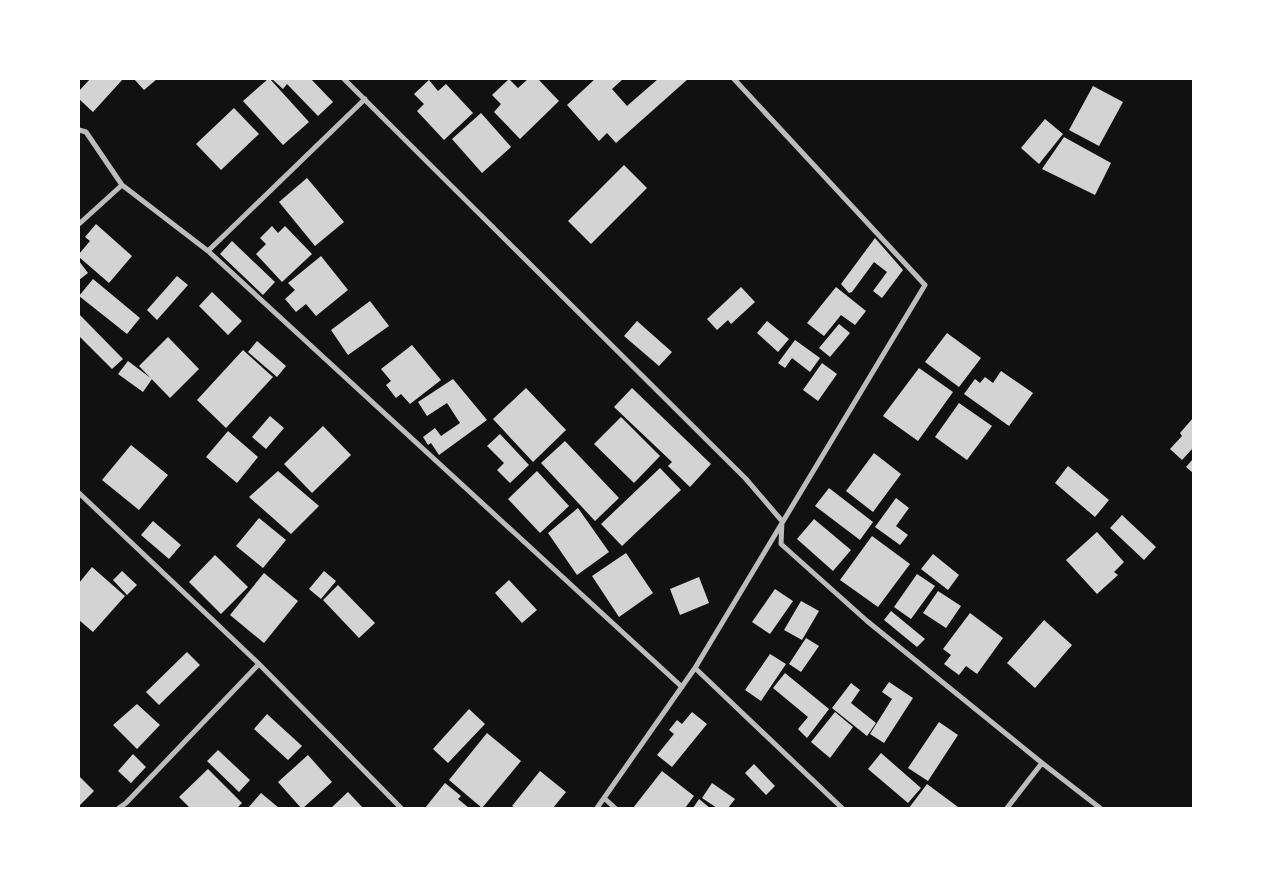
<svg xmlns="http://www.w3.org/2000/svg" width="1272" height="887" viewBox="0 0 1272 887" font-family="'PT Sans',sans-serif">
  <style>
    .building { fill: #d3d3d3 }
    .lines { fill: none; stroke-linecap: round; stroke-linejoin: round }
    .minor { stroke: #bcbcbc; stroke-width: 5 }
  </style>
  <rect width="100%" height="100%" fill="#111"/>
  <path class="building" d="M90,79H123L93,112L79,99V91Z
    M134,79H157L144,90Z
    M268,79H270L309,122L283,145L243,101Z
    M272,79H311L333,102L318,116L287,84L283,89Z
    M509,79L518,88L528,79H538L559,101L520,139L494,112L501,104L492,95Z
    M595,79H623L612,89L627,106L658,79H688L616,143L607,133L599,141L567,105Z
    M429,80L438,91L446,84L473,113L444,140L417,111L424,104L414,94Z
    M1093,86L1123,102L1099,146L1069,130Z
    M234,108L259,134L221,170L196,144Z
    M481,113L511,147L482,173L452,139Z
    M1045,119L1063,134L1039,164L1021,148Z
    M1064,137L1111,163L1095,195L1042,169Z
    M624,165L647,188L591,244L568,221Z
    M307,178L344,222L315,246L279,202Z
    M96,224L132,256L109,283L79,257V254L90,241L85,237Z
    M272,226L278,233L285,226L312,254L282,282L256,254L266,244L260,238Z
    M875,238L903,270L882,298L873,291L887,272L874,262L852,292L849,293L841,284Z
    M232,241L275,282L263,295L220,254Z
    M321,256L348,290L316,316L306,304L296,312L285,299L295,290L288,283Z
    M79,261L88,273L79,280Z
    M177,276L188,285L157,320L147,310Z
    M93,279L140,318L127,334L79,296Z
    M741,287L755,302L731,324L728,320L717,330L707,319Z
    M836,287L866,311L855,325L841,315L824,336L807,323Z
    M212,292L242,321L228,335L199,306Z
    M370,301L389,326L348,355L331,330Z
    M79,314L123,359L112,369L79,336Z
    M637,321L672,352L659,366L624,336Z
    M767,321L789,339L778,352L757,333Z
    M839,324L850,333L830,357L819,348Z
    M947,333L981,358L959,387L925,362Z
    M168,337L199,369L170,398L139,366Z
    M795,340L820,358L810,372L792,358L785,368L778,363Z
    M257,341L286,366L277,377L248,352Z
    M412,345L441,380L410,404L401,394L396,398L386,385L391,381L381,369Z
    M243,350L273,377L226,428L197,400Z
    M128,361L152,379L143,392L118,374Z
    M822,363L837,374L818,401L803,390Z
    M919,368L953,392L918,441L883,416Z
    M1001,371L1033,393L1009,426L964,394L975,379L980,383L985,377L993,383Z
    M453,379L487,420L439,455L431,443L428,445L423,437L435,428L441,436L460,423L447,403L427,416L418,402Z
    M526,388L566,430L533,462L493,419Z
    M632,388L711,464L690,487L668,466L672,462L614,407Z
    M959,403L992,426L967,460L935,437Z
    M270,416L284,428L266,449L252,437Z
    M621,417L660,456L634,483L594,444Z
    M1193,418V448L1182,460L1170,449L1182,436L1180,433Z
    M323,426L351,455L312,493L284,464Z
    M228,431L258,457L237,483L206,457Z
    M500,434L529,465L510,483L497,470L504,463L487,446Z
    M565,441L619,498L595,521L541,463Z
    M131,445L168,475L139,510L102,480Z
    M874,453L901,474L873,512L846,491Z
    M1193,459V473L1186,467Z
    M1068,466L1109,500L1095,517L1055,483Z
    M660,468L681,490L622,546L601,524Z
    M278,471L319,506L291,534L249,497Z
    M537,471L569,506L540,533L508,499Z
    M829,488L873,522L860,540L815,506Z
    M896,498L909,508L896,526L908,535L900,545L875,527Z
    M578,508L609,552L577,575L548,533Z
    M1122,515L1156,547L1144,560L1110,528Z
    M259,518L286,540L263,568L236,546Z
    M814,519L851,550L833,571L797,539Z
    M153,521L181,545L169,559L141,535Z
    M1097,532L1124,562L1114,572L1118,575L1097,594L1066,560Z
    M872,536L910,564L878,607L840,580Z
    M626,553L653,593L619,617L592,576Z
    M933,554L959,575L948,590L921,569Z
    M215,555L248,587L221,614L189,582Z
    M92,567L125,596L93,632L79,620V583Z
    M122,571L137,585L127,595L113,580Z
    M324,571L336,581L321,599L309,589Z
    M264,573L298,601L264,643L230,615Z
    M917,574L935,586L911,619L894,607Z
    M699,577L709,603L680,615L670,589Z
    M509,580L537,610L522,623L495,593Z
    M338,585L375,623L359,638L323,600Z
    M775,589L793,601L770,634L752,622Z
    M938,591L961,606L946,628L923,613Z
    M801,601L819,611L802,640L784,630Z
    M891,611L925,639L917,647L884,620Z
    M970,613L1003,638L977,674L966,666L959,675L944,664L951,655L943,649Z
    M1044,620L1072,645L1035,688L1007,663Z
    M806,638L819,646L801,672L789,664Z
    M187,652L200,665L159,705L146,692Z
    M770,654L786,664L761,701L745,690Z
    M785,673L829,709L807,738L798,729L808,717L773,688Z
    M889,682L913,698L884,743L870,734L892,699L882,692Z
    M851,683L860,690L851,703L876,723L867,736L832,708Z
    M137,704L160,725L137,749L113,725Z
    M469,709L485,724L448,763L433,749Z
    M692,712L707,724L672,767L657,755L674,734L669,730L677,720L682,724Z
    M835,712L853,727L830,758L811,742Z
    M267,714L302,746L288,760L254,729Z
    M939,722L958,735L928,781L908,768Z
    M487,733L521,761L482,808L449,780Z
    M218,750L250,780L239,792L207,761Z
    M881,753L921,788L908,803L868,769Z
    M133,754L146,767L131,783L118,771Z
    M308,755L332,782L303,808H301L278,782Z
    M754,764L775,786L766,795L745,773Z
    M208,769L242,803L237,808H190L179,797Z
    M540,771L566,792L553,808H515L512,806Z
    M662,771L694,796L685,808H633Z
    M79,776L94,791L79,806Z
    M445,783L461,796L458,799L469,808H425Z
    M712,783L735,799L728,808H717L702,798Z
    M927,784L958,807L957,808H909Z
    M348,792L363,808H331Z
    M261,793L279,808H248Z
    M699,799L710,808H693Z"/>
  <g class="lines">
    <path class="minor" d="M344,79L746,479L782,521L781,544L867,621L1042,763L1100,808
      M79,130L86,132L122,185L208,251L682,687
      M79,224L122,185
      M208,251L365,99
      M79,493L259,664L401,808
      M695,668L842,808
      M604,798L615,808
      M119,808L126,803L259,664
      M597,808L695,668L925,285L734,79
      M1007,808L1042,763"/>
  </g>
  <rect width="1272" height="887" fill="none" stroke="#ffffff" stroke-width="160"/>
</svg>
